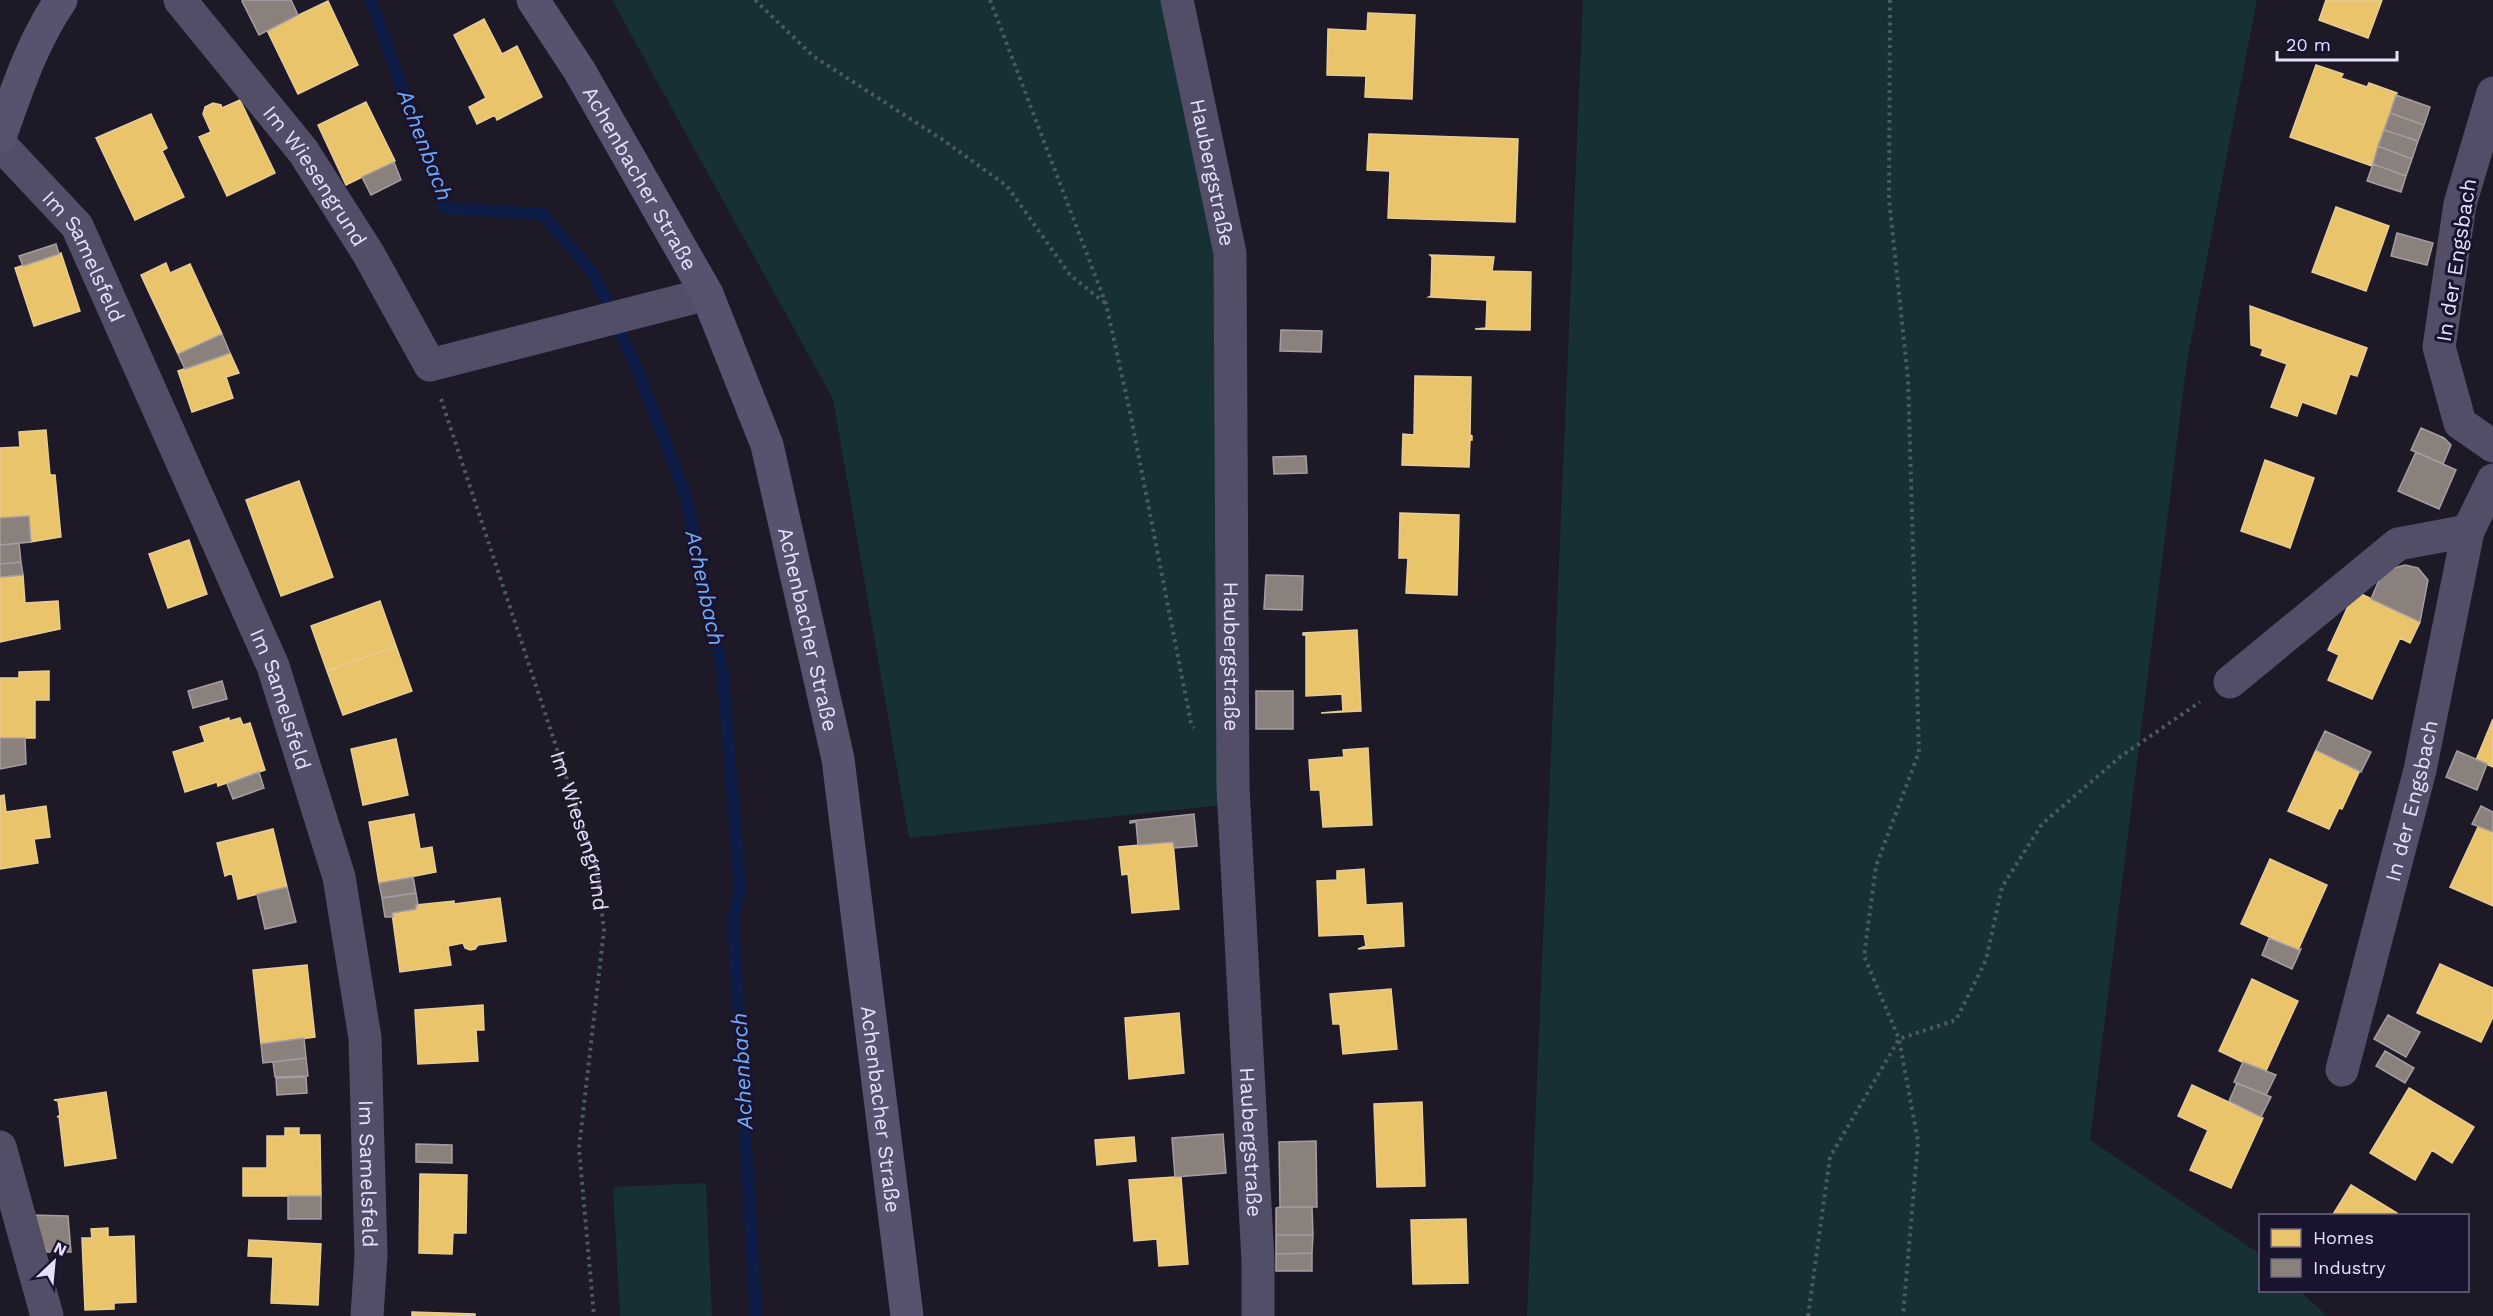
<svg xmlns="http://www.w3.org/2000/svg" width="2493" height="1316" viewBox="0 0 2493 1316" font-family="'Work Sans',sans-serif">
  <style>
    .green { fill: #173034 }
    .homes { fill: #e9c46a; stroke: #e8cc96; stroke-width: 1.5 }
    .industry { fill: #8a817c; stroke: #a69da3; stroke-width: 1.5 }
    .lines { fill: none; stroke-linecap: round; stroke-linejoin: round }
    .stream { stroke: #0e1d48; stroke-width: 12 }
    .path { stroke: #4d5868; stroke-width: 4; stroke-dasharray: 3 4.5; stroke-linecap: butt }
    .street { stroke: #524e67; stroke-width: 33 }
    .secondary { stroke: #57526d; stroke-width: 33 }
    .labels { text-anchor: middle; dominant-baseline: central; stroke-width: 6; stroke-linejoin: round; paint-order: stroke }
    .street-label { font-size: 21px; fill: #e6dffe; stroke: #1a132d }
    .water-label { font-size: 22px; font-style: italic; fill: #70abfb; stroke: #1a132d }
  </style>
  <rect width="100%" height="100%" fill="#1d1927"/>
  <path class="green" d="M612,0H1191L1241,298L1224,805L909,838L833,399Z
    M1583,0H2257L2187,361L2090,1140L2260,1254V1290L2300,1291L2327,1316H1527Z
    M706,1183L712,1316H620L613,1187Z"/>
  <path class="homes" d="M2326,0H2382L2368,38L2319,20Z
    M328,1L358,65L298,94L267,30Z
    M1368,13L1415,15L1412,99L1365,97L1366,76L1327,75L1328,29L1367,31Z
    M484,19L502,54L517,46L542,97L497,120L495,115L477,124L469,107L486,98L454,35Z
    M2316,65L2343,74L2341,78L2367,87L2369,83L2397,93L2372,166L2290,137Z
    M240,100L275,173L227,196L199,137L211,132L203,114L205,107L213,103L221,105L222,108Z
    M366,102L395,161L346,185L318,125Z
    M151,114L167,148L162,151L184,197L135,220L96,138Z
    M1369,134L1518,139L1515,222L1388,218L1390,171L1367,170Z
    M2336,207L2389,226L2366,291L2312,272Z
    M61,253L80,311L34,326L15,268Z
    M1430,255L1494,257L1492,271L1531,272L1530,330L1475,329L1486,328L1487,300L1429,297L1431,296L1432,257Z
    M166,263L170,273L190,264L222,334L178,354L141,275Z
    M2250,306L2367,348L2357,376L2350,374L2336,414L2302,402L2297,416L2271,407L2287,364L2261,355L2263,349L2251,345Z
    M230,353L239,373L226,377L233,398L192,412L178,371Z
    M1415,376L1471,377L1470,435L1472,436V440H1470L1469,467L1402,465L1403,434L1414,435Z
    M46,430L50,475H55L61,537L31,542L29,516L0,518V448L20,447L19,432Z
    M2265,460L2314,478L2290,548L2241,531Z
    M299,481L333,577L281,596L246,500Z
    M1400,513L1459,515L1457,595L1406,593L1408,558H1399Z
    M189,540L207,594L168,608L149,554Z
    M23,575L25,603L58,601L60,629L0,642V577Z
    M2355,591L2420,622L2410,643L2400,638L2372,699L2328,680L2339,655L2328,650Z
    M380,601L396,646L327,671L311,626Z
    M1357,630L1361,711L1321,713L1343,711L1342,694L1306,696V635H1303V633Z
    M396,646L412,691L343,715L327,671Z
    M49,671V700H35V738H0V678H19V672Z
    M229,718V721L240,718L243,725L250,723L265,770L218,786L217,782L185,792L173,752L205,742L200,727Z
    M2493,719V767L2476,760Z
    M396,739L408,795L363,805L351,749Z
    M1368,748L1372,825L1323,827L1320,790H1311L1309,760L1344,757L1343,750Z
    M2316,750L2360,770L2342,809L2339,808L2329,829L2288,811Z
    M4,795L6,812L46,806L50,837L34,839L38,863L0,869V796Z
    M414,814L420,849L432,847L436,872L379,883L369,822Z
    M2479,825L2493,832V906L2450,887Z
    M273,829L287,887L238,899L232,873L225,876L217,843Z
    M1173,842L1179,909L1132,913L1128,874L1122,875L1119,847Z
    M2270,859L2327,885L2298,950L2241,924Z
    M1364,869L1366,905L1402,903L1404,946L1358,949L1366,946L1364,934L1319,936L1317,881L1337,880V871Z
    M500,898L506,941L478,945L475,949L470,950L465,948L463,943L448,946L451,965L400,972L392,913L416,909V905L454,901V904Z
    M2440,964L2493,988V1017L2481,1042L2417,1013Z
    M307,965L315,1037L261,1044L253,970Z
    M2252,979L2298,1001L2265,1073L2219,1051Z
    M1391,989L1397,1049L1343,1054L1340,1024H1333L1330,994Z
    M483,1005L484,1030H476L478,1061L418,1064L415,1010Z
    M1179,1013L1184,1073L1129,1079L1125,1018Z
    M2192,1085L2263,1118L2231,1188L2190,1170L2208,1130L2178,1116Z
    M2409,1088L2474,1127L2452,1163L2432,1150L2415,1180L2370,1153Z
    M106,1092L116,1158L65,1166L59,1116L57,1117L60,1115L58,1101L54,1100Z
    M1422,1102L1425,1186L1377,1187L1374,1104Z
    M285,1128H299V1135H320L321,1196H243V1168H267V1136H285Z
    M1134,1137L1136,1161L1097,1165L1095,1140Z
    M420,1174L467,1175L466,1233H453L452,1254L419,1253Z
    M1175,1177H1181L1188,1264L1159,1266L1157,1239L1134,1241L1129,1180Z
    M2351,1185L2397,1213L2395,1216H2332Z
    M1466,1219L1468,1283L1413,1284L1411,1220Z
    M108,1228V1237L134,1236L136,1302L114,1303V1309L85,1310L82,1238H92L91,1229Z
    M249,1240L321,1244L318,1305L271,1303L273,1257L248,1256Z
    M412,1312L475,1314V1316H412Z"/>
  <path class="industry" d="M244,0H291L298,15L259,35L242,1Z
    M2396,95L2430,107L2424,125L2390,113Z
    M2390,113L2424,125L2418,141L2384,130Z
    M2384,130L2418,141L2412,159L2378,146Z
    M2378,146L2412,159L2406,176L2373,164Z
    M394,162L401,180L371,195L362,177Z
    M2373,164L2406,176L2401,192L2367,181Z
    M2397,233L2433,243L2427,265L2391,256Z
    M56,244L59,254L23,266L19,256Z
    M1281,330L1322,331L1321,352L1280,351Z
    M222,334L230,353L185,369L178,354Z
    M2421,428L2444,438L2451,445L2443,464L2411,450Z
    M2416,452L2456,470L2439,509L2398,491Z
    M1306,456L1307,473L1274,474L1273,457Z
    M29,516L31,542L0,545V518Z
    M19,543L21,562L0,564V545Z
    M21,562L23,575L0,577V564Z
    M2405,565L2418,568L2428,580L2420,622L2371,599L2380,578L2391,569Z
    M1266,575L1303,576L1302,610L1264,609Z
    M222,681L227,699L193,708L188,691Z
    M1256,691H1293V729H1256Z
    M2325,731L2371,752L2361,772L2316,750Z
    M0,738H25L26,764L0,769Z
    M2457,751L2487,764L2477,790L2446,777Z
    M259,772L264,788L233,799L227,784Z
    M2481,806L2493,812V832L2472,824Z
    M1194,814L1197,846L1174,848L1173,842L1138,845L1136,822L1130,823V821Z
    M413,877L416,893L382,898L379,883Z
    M287,887L296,922L265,929L257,894Z
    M416,893L418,905H416V909L392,913L393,917H385L382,898Z
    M2269,938L2298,950L2301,949L2292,969L2262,955Z
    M2388,1015L2420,1032L2406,1057L2374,1039Z
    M304,1038L306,1058L263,1063L261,1044Z
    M2385,1051L2414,1068L2405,1083L2376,1066Z
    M306,1058L308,1076L275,1077L273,1062Z
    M2243,1062L2276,1075L2266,1095L2234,1082Z
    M306,1077L307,1093L277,1095L276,1078Z
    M2237,1083L2271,1097L2261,1117L2229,1101Z
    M1223,1134L1226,1173L1175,1177L1172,1138Z
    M1316,1141L1317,1207H1280L1279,1142Z
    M416,1144L452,1145V1163L416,1162Z
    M288,1196H321V1219H288Z
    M1280,1207H1312L1313,1235H1276V1208Z
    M31,1215L68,1216L71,1252H47Z
    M1276,1235H1313L1312,1253L1276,1254Z
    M1312,1253V1271H1276V1254Z"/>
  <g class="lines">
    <path class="stream" d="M371,0L444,208L542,214L593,273L639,373L686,497L723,675L740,889L733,919L756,1316"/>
    <g class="path">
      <path d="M755,0L813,56L943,140L1007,186L1070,275L1105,303"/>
      <path d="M990,0L1106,304L1130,412L1191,723L1194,728"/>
      <path d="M1890,0L1889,199L1908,379L1919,752L1876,866L1864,956L1899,1039L1918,1141L1903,1316"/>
      <path id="s1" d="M441,399L597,870L604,930L579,1148L594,1316"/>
      <path d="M1808,1316L1830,1157L1899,1039L1956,1020L1986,960L2002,887L2042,824L2120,757L2200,702"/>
    </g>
    <g class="street">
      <path id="s2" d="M180,0L303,151L368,253L430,365L707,294"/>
      <path id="s3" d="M1177,0L1230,253L1233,788L1258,1261V1316"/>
      <path d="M2493,93L2460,204L2439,347L2460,423L2493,446"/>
      <path id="s4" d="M0,144L77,226L273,666L339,877L365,1038L371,1256L367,1316"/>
      <path d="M2230,682L2398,544L2468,531"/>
      <path id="s5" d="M2342,1070L2420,770L2468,531L2493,480"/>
      <path d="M0,1147L47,1316"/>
    </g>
    <g class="secondary">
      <path id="s6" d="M533,0L579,70L707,294L767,445L838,759L907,1316"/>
      <path d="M0,137C17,90 32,42 61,0"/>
    </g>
  </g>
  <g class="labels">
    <g class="street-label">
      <text stroke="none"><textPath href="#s3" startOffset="176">Haubergstraße</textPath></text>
      <text stroke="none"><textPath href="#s2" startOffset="222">Im Wiesengrund</textPath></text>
      <text stroke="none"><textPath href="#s6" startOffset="208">Achenbacher Straße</textPath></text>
      <text stroke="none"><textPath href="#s4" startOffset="142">Im Samelsfeld</textPath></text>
      <text transform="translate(2456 260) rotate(-81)">In der Engsbach</text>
      <text stroke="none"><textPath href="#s6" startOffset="693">Achenbacher Straße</textPath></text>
      <text stroke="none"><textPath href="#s3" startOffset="662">Haubergstraße</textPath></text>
      <text stroke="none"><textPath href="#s4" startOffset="628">Im Samelsfeld</textPath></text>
      <text stroke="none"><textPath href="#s5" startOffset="278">In der Engsbach</textPath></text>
      <text stroke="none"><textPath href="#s1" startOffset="454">Im Wiesengrund</textPath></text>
      <text stroke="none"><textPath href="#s6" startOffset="1179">Achenbacher Straße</textPath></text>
      <text stroke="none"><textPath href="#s3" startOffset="1148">Haubergstraße</textPath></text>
      <text stroke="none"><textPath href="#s4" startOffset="1114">Im Samelsfeld</textPath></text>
    </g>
    <g class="water-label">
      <text transform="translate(425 145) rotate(69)">Achenbach</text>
      <text transform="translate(705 588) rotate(78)">Achenbach</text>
      <text transform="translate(742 1071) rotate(-93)">Achenbach</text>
    </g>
  </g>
  <rect x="2259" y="1214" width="210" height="78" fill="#1a132d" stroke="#6c6581" stroke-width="1.5"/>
  <rect x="2271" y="1229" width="30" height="18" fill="#e9c46a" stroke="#6c6581" stroke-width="1.5"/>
  <text x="2313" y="1244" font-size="18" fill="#e6dffe">Homes</text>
  <rect x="2271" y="1259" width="30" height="18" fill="#8a817c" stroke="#6c6581" stroke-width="1.5"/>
  <text x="2313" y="1274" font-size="18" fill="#e6dffe">Industry</text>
  <g transform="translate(54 1262) rotate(26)" stroke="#1a132d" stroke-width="4.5" paint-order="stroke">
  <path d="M0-4.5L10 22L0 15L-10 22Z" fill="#e6dffe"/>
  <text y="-9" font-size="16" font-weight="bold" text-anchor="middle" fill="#e6dffe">N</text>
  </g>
  <path d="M2277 51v9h120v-9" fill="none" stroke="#e6dffe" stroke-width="3"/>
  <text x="2286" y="51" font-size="18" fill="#e6dffe" stroke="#1a132d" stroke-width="4.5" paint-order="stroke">20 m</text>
</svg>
